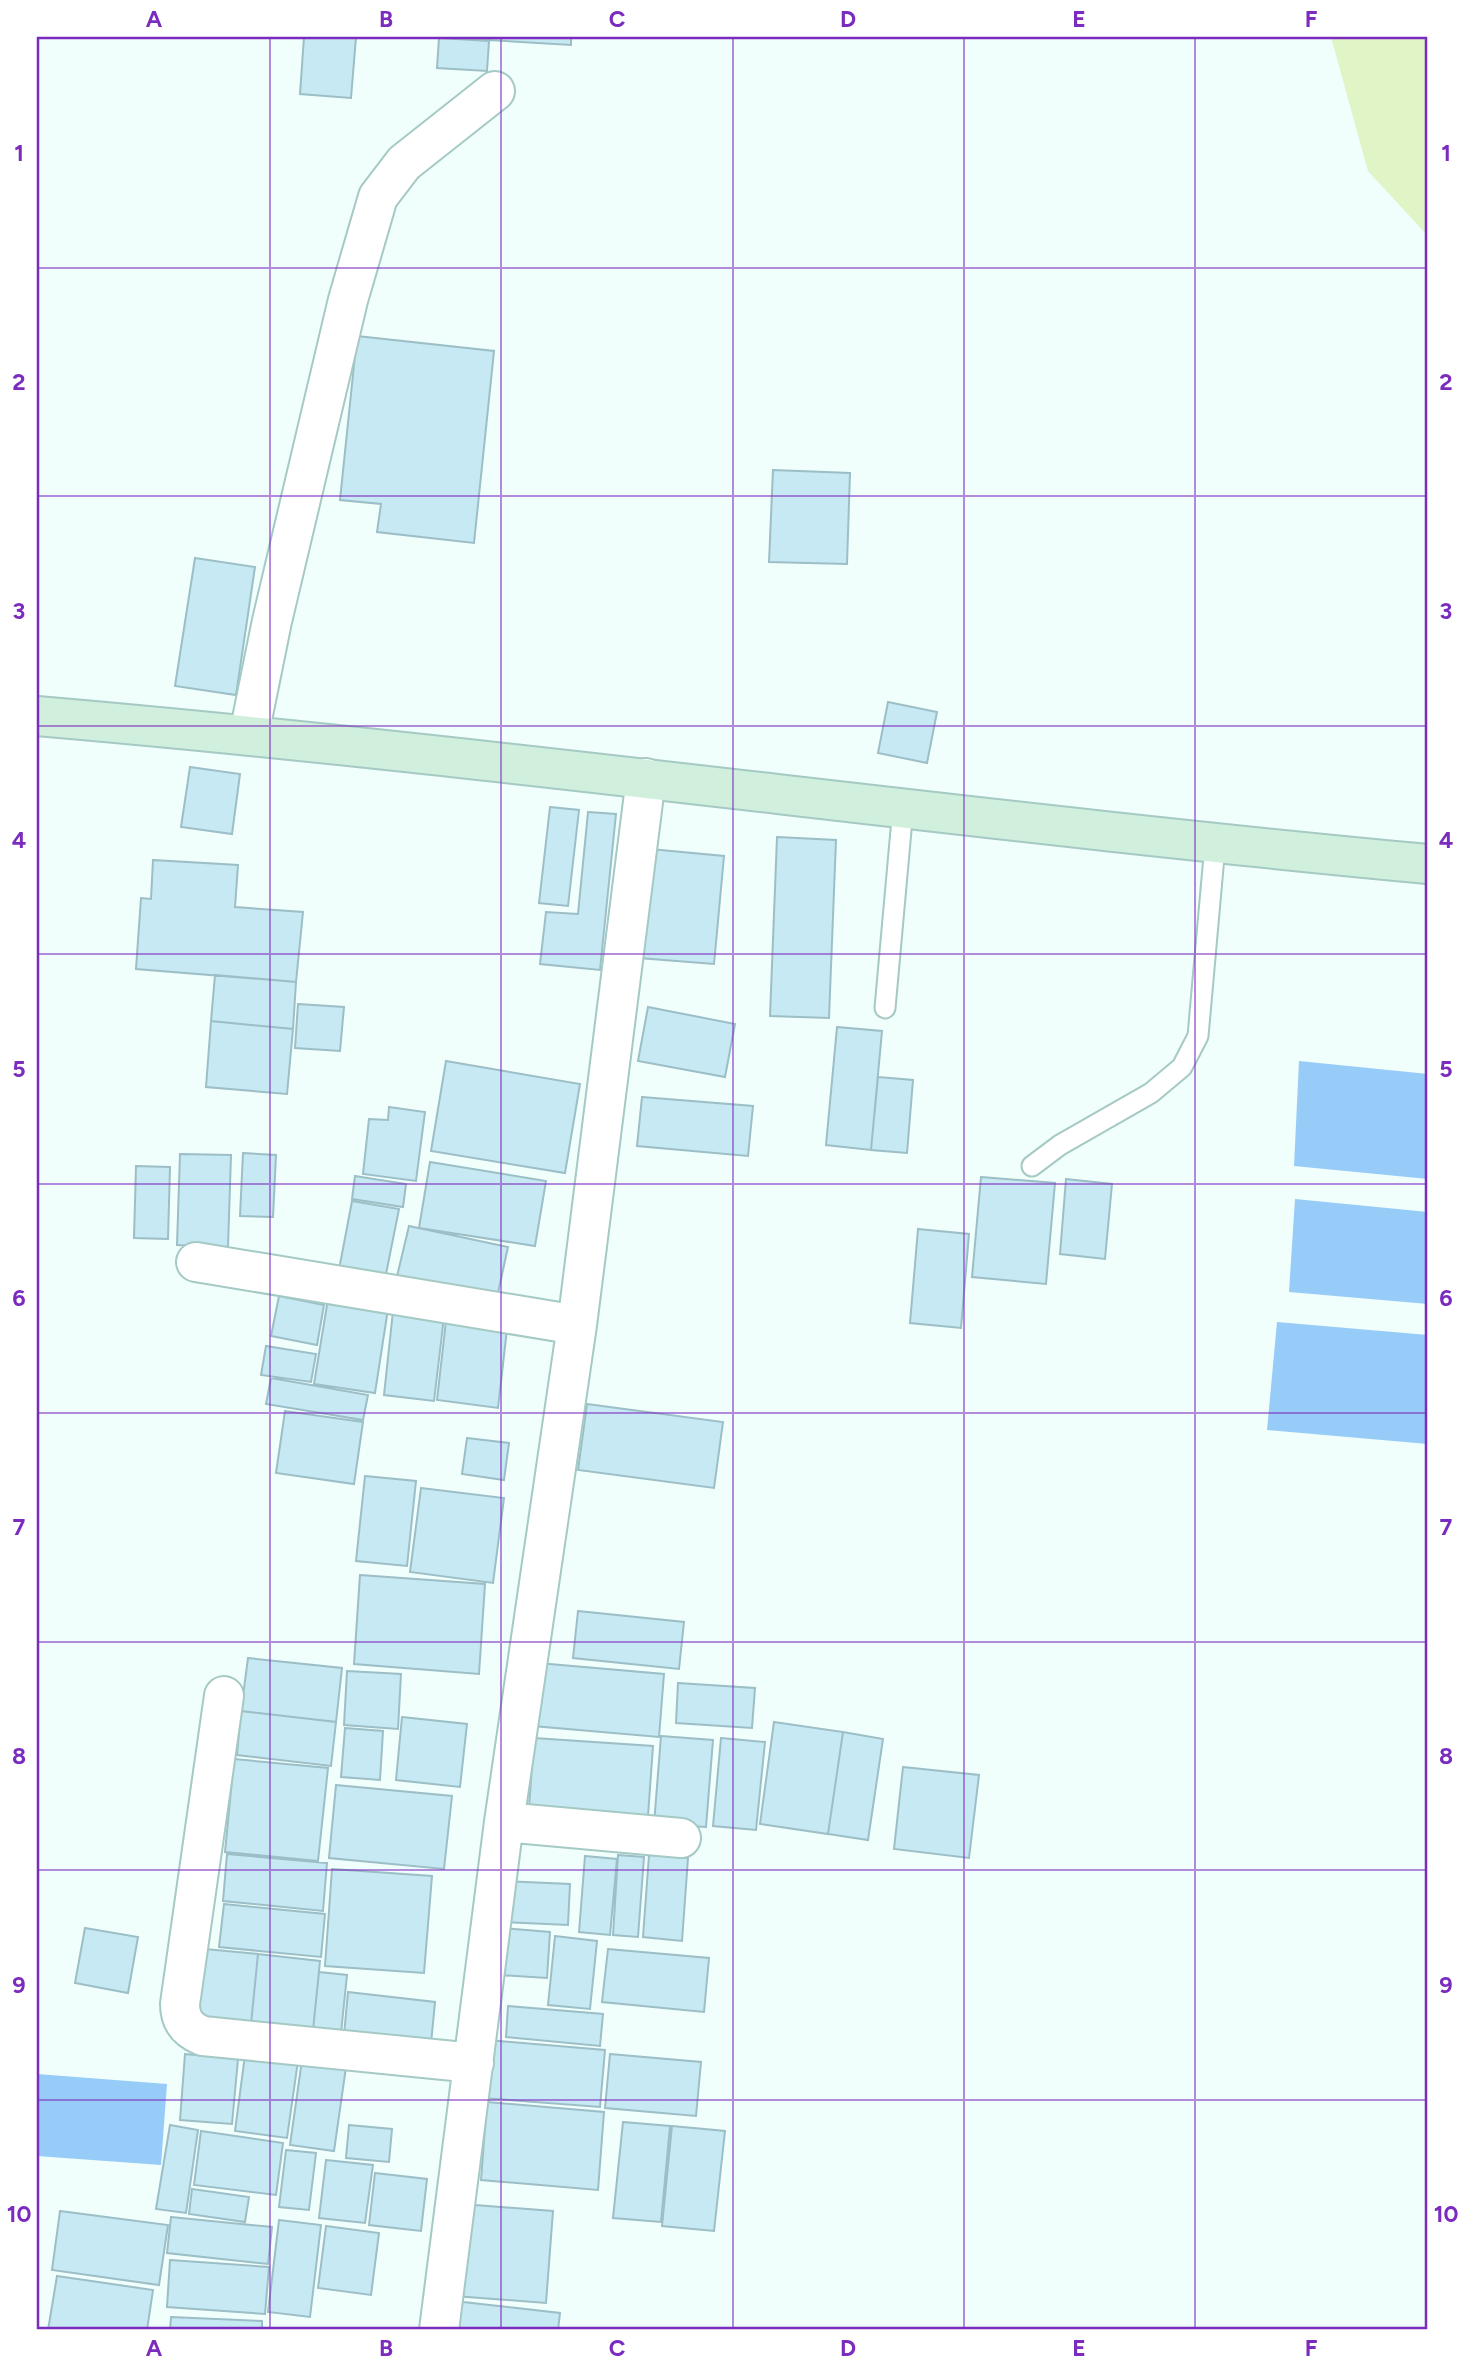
<svg xmlns="http://www.w3.org/2000/svg" width="1465" height="2367" viewBox="0 0 1465 2367" font-family="Figtree,sans-serif">
  <style>
    .green { fill: #e0f4c6 }
    .water { fill: #97ccf9 }
    .building { fill: #c7e9f3; stroke: #9cbec6; stroke-width: 2 }
    .lines { fill: none; stroke-linecap: round; stroke-linejoin: round }
    .lane-casing { stroke: #a5c9c4; stroke-width: 23 }
    .street-casing { stroke: #a5c9c4; stroke-width: 42 }
    .secondary-casing { stroke: #a5c9c4; stroke-width: 42 }
    .lane { stroke: #fff; stroke-width: 19 }
    .street { stroke: #fff; stroke-width: 38 }
    .secondary { stroke: #d0efdd; stroke-width: 38 }
    .grid { fill: none; stroke: #7b2cbf; stroke-width: 2; stroke-opacity: 0.55 }
    .neatline { fill: none; stroke: #7b2cbf; stroke-width: 2.5 }
    .grid-label { font-size: 23px; text-anchor: middle; font-weight: bold; fill: #7b2cbf }
  </style>
  <rect width="100%" height="100%" fill="#f0fefc"/>
  <path class="green" d="M1331,37H1428V236L1368,171Z"/>
  <path class="water" d="M1299,1061L1428,1074V1179L1294,1166Z
    M1295,1199L1428,1212V1304L1289,1292Z
    M1277,1322L1428,1335V1444L1267,1430Z
    M37,2074L167,2084L161,2165L37,2156Z"/>
  <path class="building" d="M304,37H356L351,98L300,94Z
    M439,37H571V45Z
    M439,38L489,41L487,71L437,68Z
    M357,336L494,351L474,543L377,532L381,504L340,500Z
    M773,470L850,473L847,564L769,562Z
    M195,558L255,567L236,695L175,686Z
    M888,702L937,712L927,763L878,753Z
    M190,767L240,774L232,834L181,827Z
    M550,807L579,810L568,906L539,903Z
    M588,812L616,814L600,970L540,964L546,912L578,914Z
    M777,837L836,840L829,1018L770,1016Z
    M650,849L724,856L714,964L639,958Z
    M153,860L238,865L235,907L303,912L296,982L136,969L141,898L151,899Z
    M215,975L296,982L293,1029L211,1021Z
    M298,1004L344,1007L340,1051L295,1048Z
    M648,1007L735,1024L725,1077L638,1061Z
    M211,1021L293,1029L287,1094L206,1087Z
    M837,1027L882,1031L871,1150L826,1145Z
    M446,1061L580,1084L565,1173L431,1151Z
    M878,1077L913,1080L907,1153L871,1150Z
    M642,1097L753,1106L748,1156L637,1146Z
    M389,1107L425,1112L416,1181L363,1174L369,1119L388,1120Z
    M243,1153L276,1155L273,1217L240,1216Z
    M180,1154L231,1155L228,1247L177,1245Z
    M430,1162L546,1181L535,1246L419,1228Z
    M136,1166L170,1167L168,1239L134,1238Z
    M355,1176L406,1184L403,1207L352,1199Z
    M981,1177L1055,1183L1046,1284L972,1277Z
    M1066,1179L1112,1184L1105,1259L1060,1254Z
    M352,1201L399,1209L384,1284L338,1275Z
    M409,1226L508,1247L494,1311L394,1289Z
    M918,1229L969,1234L961,1328L910,1323Z
    M279,1296L324,1305L317,1345L271,1336Z
    M328,1299L388,1309L375,1393L314,1384Z
    M393,1311L444,1317L434,1401L384,1395Z
    M446,1321L507,1329L498,1408L437,1400Z
    M266,1346L316,1354L311,1382L261,1375Z
    M271,1378L368,1395L363,1420L266,1404Z
    M587,1404L723,1422L714,1488L578,1470Z
    M285,1411L363,1422L354,1484L276,1473Z
    M467,1438L509,1443L504,1480L462,1474Z
    M365,1476L416,1481L407,1566L356,1561Z
    M421,1488L504,1498L493,1583L410,1572Z
    M360,1575L485,1584L479,1674L354,1664Z
    M578,1611L684,1622L679,1669L573,1658Z
    M248,1658L342,1668L336,1722L241,1711Z
    M538,1663L664,1674L659,1737L533,1726Z
    M347,1671L401,1674L398,1729L344,1725Z
    M678,1683L755,1688L752,1728L676,1723Z
    M241,1711L336,1722L331,1766L237,1755Z
    M402,1717L467,1724L460,1787L396,1780Z
    M774,1722L843,1732L828,1834L760,1824Z
    M345,1728L383,1731L380,1780L341,1777Z
    M843,1732L883,1739L868,1840L828,1834Z
    M661,1736L713,1740L706,1827L654,1824Z
    M534,1738L653,1746L647,1830L528,1821Z
    M721,1738L765,1742L756,1830L713,1826Z
    M234,1759L328,1768L318,1861L225,1852Z
    M903,1767L979,1775L969,1858L894,1849Z
    M336,1785L452,1796L444,1869L329,1858Z
    M227,1854L327,1863L323,1911L223,1901Z
    M618,1855L644,1857L638,1937L613,1935Z
    M649,1855L688,1858L682,1941L643,1937Z
    M585,1856L617,1859L610,1935L579,1932Z
    M332,1869L432,1876L424,1973L325,1966Z
    M502,1881L570,1884L568,1925L501,1922Z
    M224,1904L325,1914L321,1957L219,1947Z
    M85,1928L138,1937L128,1993L75,1983Z
    M502,1928L550,1932L547,1978L498,1975Z
    M555,1936L597,1941L590,2009L548,2005Z
    M205,1949L258,1954L250,2034L197,2028Z
    M608,1949L709,1958L704,2012L602,2002Z
    M258,1954L320,1961L312,2040L250,2034Z
    M319,1972L347,1975L340,2043L312,2040Z
    M348,1992L435,2002L431,2044L344,2035Z
    M508,2006L603,2014L600,2046L506,2037Z
    M488,2040L605,2050L600,2107L483,2098Z
    M185,2054L238,2059L232,2124L180,2120Z
    M610,2054L701,2062L696,2116L605,2108Z
    M245,2055L298,2061L287,2138L235,2131Z
    M302,2060L346,2067L334,2151L290,2145Z
    M487,2102L604,2112L598,2190L481,2180Z
    M623,2122L670,2126L661,2222L613,2218Z
    M170,2125L198,2130L186,2213L156,2209Z
    M349,2125L392,2129L389,2162L346,2158Z
    M672,2126L725,2131L714,2231L662,2226Z
    M201,2131L283,2143L276,2195L194,2185Z
    M286,2150L316,2153L309,2210L279,2207Z
    M326,2160L373,2165L365,2223L319,2218Z
    M375,2173L427,2179L421,2231L369,2225Z
    M192,2189L249,2197L245,2222L189,2214Z
    M462,2204L553,2211L546,2303L455,2296Z
    M60,2211L168,2225L159,2285L52,2270Z
    M171,2217L272,2227L268,2264L167,2253Z
    M279,2220L321,2225L310,2317L268,2312Z
    M326,2226L379,2233L371,2295L318,2288Z
    M170,2260L269,2267L265,2314L167,2307Z
    M57,2276L153,2290L147,2330H48Z
    M454,2301L560,2313L558,2330H451Z
    M171,2317L262,2321V2330H170Z"/>
  <g class="lines">
    <defs>
      <path id="lane" d="M885,1008L903,808
        M1032,1166L1060,1145L1151,1093L1182,1067L1198,1036L1215,845"/>
      <path id="street" d="M249,734L272,621L348,300L378,197L404,163L495,91
        M196,1262L577,1325
        M224,1696L180,2004C180,2021 188,2030 203,2036L474,2063
        M504,1822L681,1838
        M439,2330L504,1822L577,1325L646,778"/>
      <path id="secondary" d="M37,716C502,756 964,821 1428,864"/>
    </defs>
    <use href="#lane" class="lane-casing"/>
    <use href="#street" class="street-casing"/>
    <use href="#secondary" class="secondary-casing"/>
    <use href="#lane" class="lane"/>
    <use href="#street" class="street"/>
    <use href="#secondary" class="secondary"/>
  </g>
  <path class="grid" d="M270,37V2330M501,37V2330M733,37V2330M964,37V2330M1195,37V2330M37,268H1428M37,496H1428M37,726H1428M37,954H1428M37,1184H1428M37,1413H1428M37,1642H1428M37,1870H1428M37,2100H1428"/>
  <rect width="1465" height="2367" fill="none" stroke="#ffffff" stroke-width="77"/>
  <rect x="38" y="38" width="1388" height="2290" class="neatline"/>
  <g class="grid-label">
    <text x="154" y="27">A</text>
    <text x="386" y="27">B</text>
    <text x="617" y="27">C</text>
    <text x="848" y="27">D</text>
    <text x="1079" y="27">E</text>
    <text x="1311" y="27">F</text>
    <text x="19" y="161">1</text>
    <text x="1446" y="161">1</text>
    <text x="19" y="390">2</text>
    <text x="1446" y="390">2</text>
    <text x="19" y="619">3</text>
    <text x="1446" y="619">3</text>
    <text x="19" y="848">4</text>
    <text x="1446" y="848">4</text>
    <text x="19" y="1077">5</text>
    <text x="1446" y="1077">5</text>
    <text x="19" y="1306">6</text>
    <text x="1446" y="1306">6</text>
    <text x="19" y="1535">7</text>
    <text x="1446" y="1535">7</text>
    <text x="19" y="1764">8</text>
    <text x="1446" y="1764">8</text>
    <text x="19" y="1993">9</text>
    <text x="1446" y="1993">9</text>
    <text x="19" y="2222">10</text>
    <text x="1446" y="2222">10</text>
    <text x="154" y="2356">A</text>
    <text x="386" y="2356">B</text>
    <text x="617" y="2356">C</text>
    <text x="848" y="2356">D</text>
    <text x="1079" y="2356">E</text>
    <text x="1311" y="2356">F</text>
  </g>
</svg>
